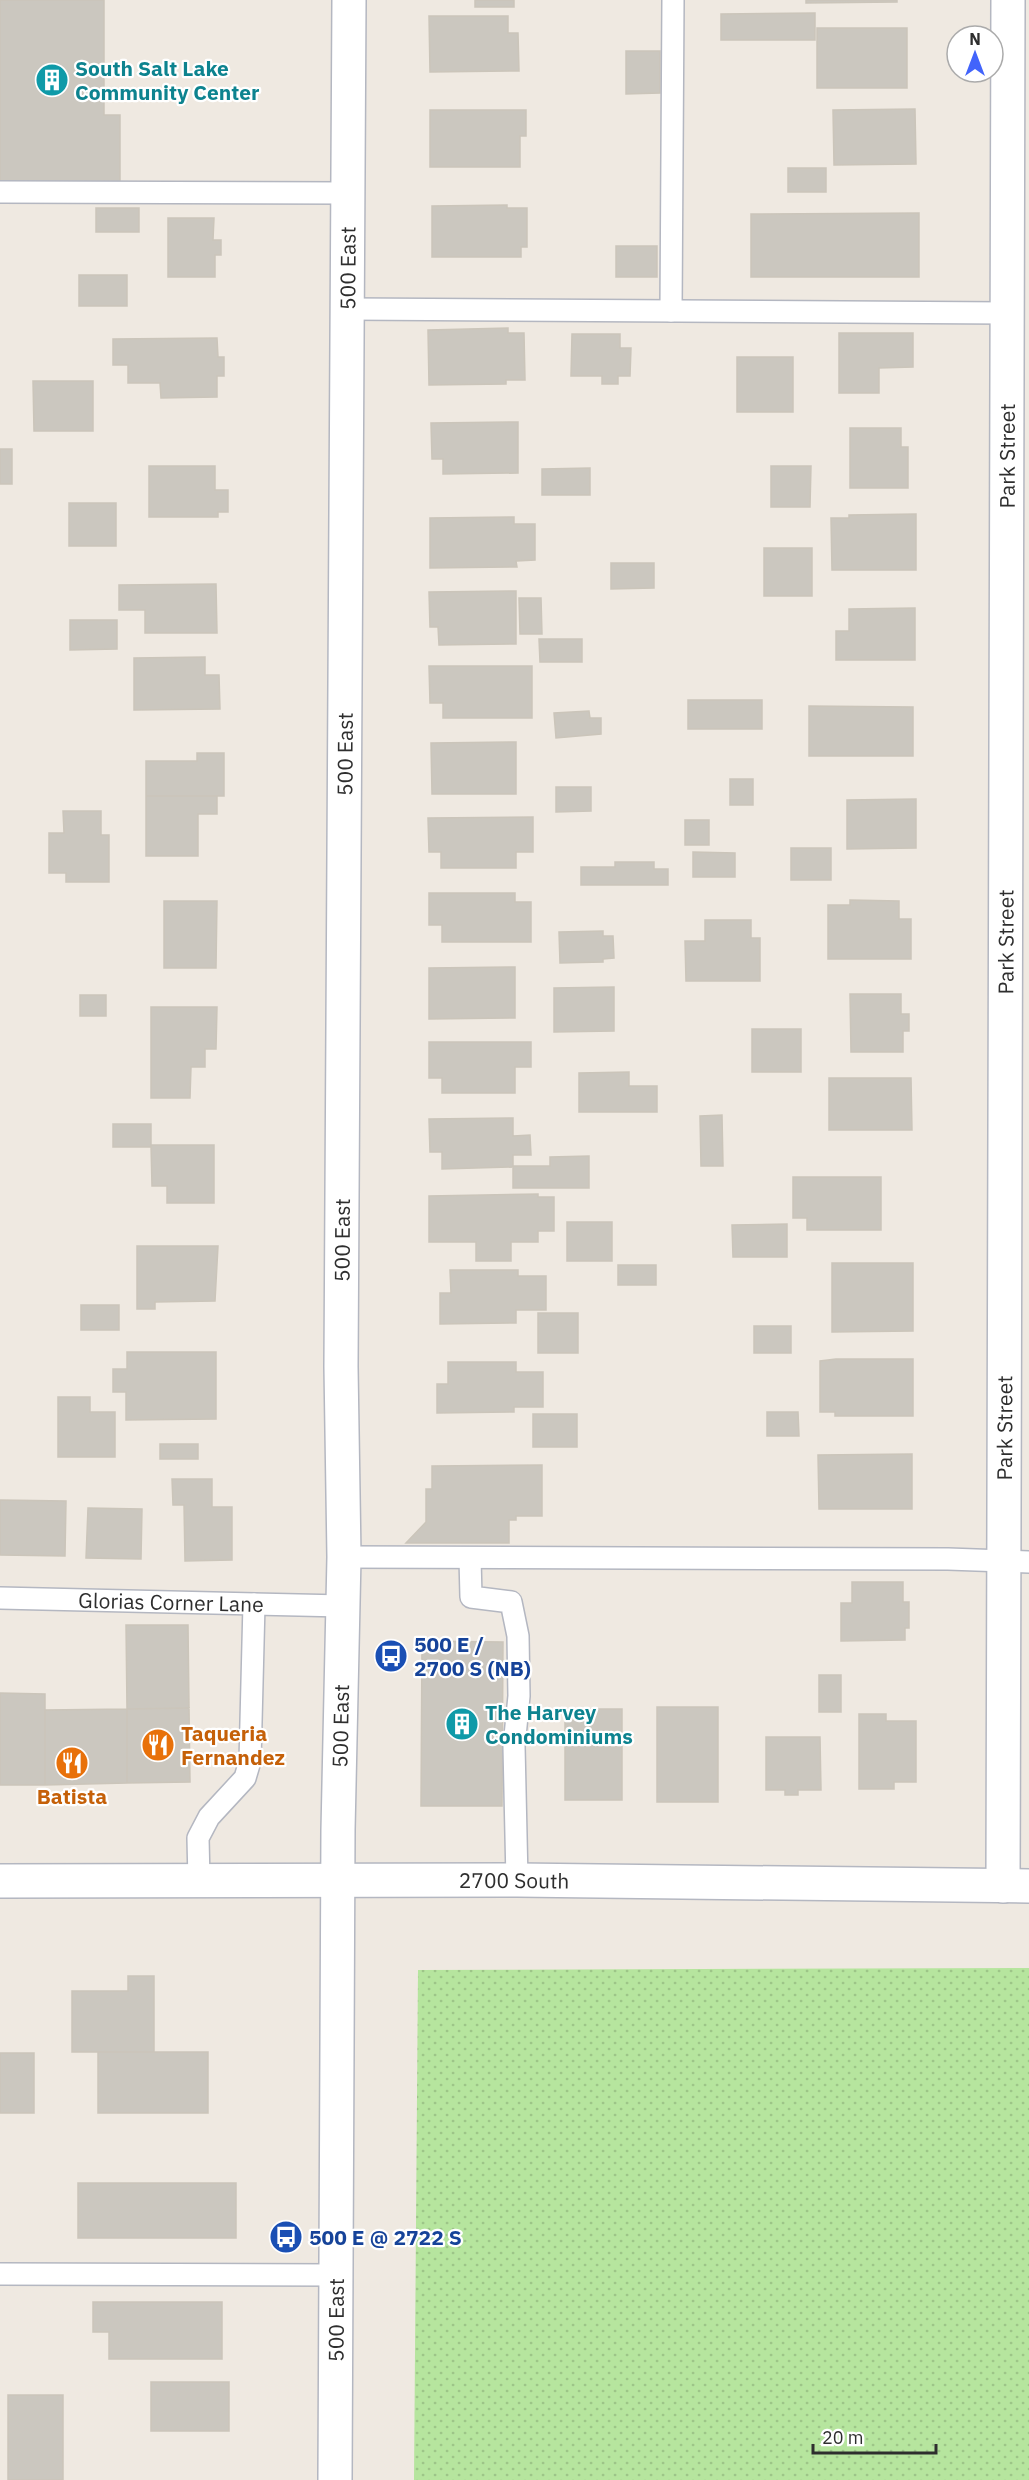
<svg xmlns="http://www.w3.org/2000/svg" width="1029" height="2480" viewBox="0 0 1029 2480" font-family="'IBM Plex Sans',sans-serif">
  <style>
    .grass { fill: url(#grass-dots) }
    .building { fill: #cbc7bf; stroke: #cbc5ba; stroke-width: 1.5 }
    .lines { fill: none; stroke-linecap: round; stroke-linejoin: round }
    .lane-casing { stroke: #b4b7c1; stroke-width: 24 }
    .street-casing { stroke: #b4b7c1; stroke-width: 36 }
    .secondary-casing { stroke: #b4b7c1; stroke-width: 36 }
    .lane { stroke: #fff; stroke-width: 21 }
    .street { stroke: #fff; stroke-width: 33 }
    .secondary { stroke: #fff; stroke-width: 33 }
    .labels { text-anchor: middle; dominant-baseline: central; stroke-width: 4.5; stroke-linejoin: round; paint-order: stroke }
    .culture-label { font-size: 21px; font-weight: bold; fill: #0d838f; stroke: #fff; text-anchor: start }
    .street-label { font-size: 21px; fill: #2e2e2e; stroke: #fff }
    .transit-label { font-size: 21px; font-weight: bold; fill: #164399; stroke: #fff; text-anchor: start }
    .food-label { font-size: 21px; font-weight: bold; fill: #c56008; stroke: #fff; text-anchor: start }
  </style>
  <defs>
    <pattern id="grass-dots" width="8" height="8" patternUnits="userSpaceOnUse" patternTransform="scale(1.5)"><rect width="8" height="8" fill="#b6e59e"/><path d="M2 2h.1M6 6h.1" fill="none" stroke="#9dc588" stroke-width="1.8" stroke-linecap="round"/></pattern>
  </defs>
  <rect width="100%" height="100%" fill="#efe9e1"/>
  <path class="grass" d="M1029,1968V2480H414L418,1970Z"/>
  <path class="building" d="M0,0H104V115H120V184H0Z
    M475,0H514V7H475Z
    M806,0H897V2L806,3Z
    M815,13V40H721V14Z
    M429,16H508V33H518L519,71L430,72Z
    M817,28H907V88H817Z
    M626,51H660V93L626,94Z
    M915,109L916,164L834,165L833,110Z
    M430,110H526V136H520V167H430Z
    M788,168H826V192H788Z
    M507,205V208H527V247H521V257H432V206Z
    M96,208H139V232H96Z
    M919,213V277H751V214Z
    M168,218H214L213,240H221V255H215V277H168Z
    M616,246H657V277H616Z
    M79,275H127V306H79Z
    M508,328V333H524L525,380H506V384L429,385L428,330Z
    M839,333H913V367L879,368V393H839Z
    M572,334H620V348H631L630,376H618V384H602V376H571Z
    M217,338L218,357H224V376H217V397L161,398L160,383H128V365H113V339Z
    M737,357H793V412H737Z
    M33,381H93V431H34Z
    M518,422V473L443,474V459H432L431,423Z
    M850,428H901V447H908V488H850Z
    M0,449H12V484H0Z
    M149,466H215V490H228V512H218V517H149Z
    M771,466H811L810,507H771Z
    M590,468V495H542V469Z
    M69,503H116V546H69Z
    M916,514V570H832L831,518H849V515Z
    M514,517V524H535V560L516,561L517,567L430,568V518Z
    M764,548H812V596H764Z
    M611,563H654V588L611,589Z
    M216,584L217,633H145V610H119V585Z
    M516,591V644L439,645L438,627H430L429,592Z
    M519,598H541L542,634H520Z
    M915,608V660H836V631H849V609Z
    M70,620H117V649L70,650Z
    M539,639H582V662H540Z
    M205,657V675H219L220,709L134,710V658Z
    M429,666H532V718H443V703H430Z
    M688,700H762V729H688Z
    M809,706L913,707V756H809Z
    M589,711L590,718H601V734L556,738L554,713Z
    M516,742V794H432L431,743Z
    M197,753H224V796H146V761H197Z
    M730,779H753V805H730Z
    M556,787H591V811L556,812Z
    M146,796H217V814H198V856H146Z
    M916,799V848L847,849V800Z
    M63,811H101V835H109V882H66V873H49V833H64Z
    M533,817V852H516V868H441V852H429L428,818Z
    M685,820H709V845H685Z
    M791,848H831V880H791Z
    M693,852L735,853V877H693Z
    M615,862H654V869H668V885H581V867H615Z
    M429,893H515V902H531V942H442V925H429Z
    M850,900L899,901V919H911V959H828V905H850Z
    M164,901H217L216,968H164Z
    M705,920H751V938H760V981H686L685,941H705Z
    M603,931V936H613L614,958L603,959V962L560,963L559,932Z
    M515,967V1018L429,1019V968Z
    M614,987V1031L554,1032V988Z
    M850,994H901V1014H909V1031H903V1052H851Z
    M80,995H106V1016H80Z
    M151,1007H217L216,1049H205V1067H191L190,1098H151Z
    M752,1029H801V1072H752Z
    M429,1042H531V1067H515V1093H442V1078H429Z
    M629,1072V1086H657V1112H579V1073Z
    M829,1078H911L912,1130H829Z
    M722,1115L723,1166H701L700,1116Z
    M513,1118V1136L530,1135L531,1155H513V1167L442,1169V1152H430L429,1119Z
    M113,1124H151V1147H113Z
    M151,1145H214V1203H167V1186H152Z
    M589,1156V1188H513V1166H550V1157Z
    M793,1177H881V1230H807V1218H793Z
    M538,1194V1197H554V1231H538V1242H511V1261H476V1242H429V1196Z
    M567,1222H612V1261H567Z
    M787,1224V1257H733L732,1225Z
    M137,1246H218L215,1301L155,1302V1309H137Z
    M832,1263H913V1331L832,1332Z
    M618,1265H656V1285H618Z
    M450,1270H518V1276H546V1310H516V1323L440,1324V1293H451Z
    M81,1305H119V1330H81Z
    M538,1313H578V1353H538Z
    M754,1326H791V1353H754Z
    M127,1352H216V1419L126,1420V1392H113V1369H127Z
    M836,1359H913V1416H835V1412H820V1361Z
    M448,1362H516V1372H543V1407H514V1412L437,1413V1384H448Z
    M58,1397H90V1412H115V1457H58Z
    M767,1412H798L799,1436H767Z
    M533,1414H577V1447H533Z
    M160,1444H198V1459H160Z
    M912,1454V1509H819L818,1455Z
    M542,1465V1516H516V1520H509V1543H406L426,1522V1489H432V1466Z
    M172,1479H212V1507H232V1560L185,1561L184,1505H173Z
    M0,1500L66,1501L65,1556L0,1555Z
    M88,1508L142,1509L141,1559L86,1558Z
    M852,1582H903V1602H909V1628H905V1640L841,1641V1603H852Z
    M126,1625H188L189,1708L127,1709Z
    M422,1641L503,1642L502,1806H421Z
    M819,1675H841V1712H819Z
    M0,1693L45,1694V1785H0Z
    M657,1707H718V1802H657Z
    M189,1708L190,1782L127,1783V1709Z
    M127,1709V1783L45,1785V1710Z
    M565,1709H622V1800H565Z
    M859,1714H886V1721H916V1782H894V1789H859Z
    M766,1737H820L821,1790H798V1795H785V1790H766Z
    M128,1976H154V2052H72V1991H128Z
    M98,2052H208V2113H98Z
    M0,2053H34V2113H0Z
    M78,2183H236V2238H78Z
    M93,2302H222V2359H109V2332H93Z
    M151,2382H229V2431H151Z
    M8,2395H63V2480H8Z"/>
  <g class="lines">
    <defs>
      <g id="lane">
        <path d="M0,192L349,193"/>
        <path d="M349,309L1007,313"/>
        <path d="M671,311L673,0"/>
        <path d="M344,1557L948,1559L1029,1562"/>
        <path d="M470,1558L471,1597L511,1602L518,1636L519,1696L514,1746L517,1880"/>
        <path id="s1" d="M0,1598L343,1606"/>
        <path d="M199,1881L198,1838L209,1817L245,1778L250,1761L254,1604"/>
        <path d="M0,2274L336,2275"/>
      </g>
      <g id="street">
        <path id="s2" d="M1003,1886L1008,0"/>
      </g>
      <g id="secondary">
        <path id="s3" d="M0,1881L517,1880L1029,1886"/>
        <path id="s4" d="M335,2480L338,1830L344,1557L341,1367L349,0"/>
      </g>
    </defs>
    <use href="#lane" class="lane-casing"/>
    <use href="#street" class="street-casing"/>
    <use href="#secondary" class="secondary-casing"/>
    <use href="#lane" class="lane"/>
    <use href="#street" class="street"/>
    <use href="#secondary" class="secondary"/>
  </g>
  <defs>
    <symbol id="building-disc" viewBox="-11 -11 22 22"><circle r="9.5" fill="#0f9aa8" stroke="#fff"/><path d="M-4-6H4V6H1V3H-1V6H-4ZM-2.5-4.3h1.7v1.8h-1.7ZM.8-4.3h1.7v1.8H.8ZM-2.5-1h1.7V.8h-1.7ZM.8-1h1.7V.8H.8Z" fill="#fff"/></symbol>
    <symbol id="bus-disc" viewBox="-11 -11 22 22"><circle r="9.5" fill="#1a4fb4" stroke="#fff"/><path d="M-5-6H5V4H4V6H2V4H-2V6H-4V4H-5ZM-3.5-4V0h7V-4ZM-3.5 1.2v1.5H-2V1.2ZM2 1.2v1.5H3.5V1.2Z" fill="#fff"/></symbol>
    <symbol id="restaurant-disc" viewBox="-11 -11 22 22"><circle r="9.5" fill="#e8710a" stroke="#fff"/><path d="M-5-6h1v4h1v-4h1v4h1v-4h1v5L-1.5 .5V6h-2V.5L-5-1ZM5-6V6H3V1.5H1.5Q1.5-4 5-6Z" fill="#fff"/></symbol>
  </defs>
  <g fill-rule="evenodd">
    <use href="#building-disc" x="33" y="61" width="38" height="38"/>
    <use href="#bus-disc" x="372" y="1637" width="38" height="38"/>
    <use href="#building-disc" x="443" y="1705" width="38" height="38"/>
    <use href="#restaurant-disc" x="139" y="1726" width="38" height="38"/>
    <use href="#restaurant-disc" x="53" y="1744" width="38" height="38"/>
    <use href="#bus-disc" x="267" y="2218" width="38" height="38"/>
  </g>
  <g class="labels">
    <g class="culture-label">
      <text x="75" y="68">South Salt Lake<tspan x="75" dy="24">Community Center</tspan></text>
      <text x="485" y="1712">The Harvey<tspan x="485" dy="24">Condominiums</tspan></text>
    </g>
    <g class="street-label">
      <text stroke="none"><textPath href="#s4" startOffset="2212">500 East</textPath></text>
      <text stroke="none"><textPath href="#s2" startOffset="1430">Park Street</textPath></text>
      <text stroke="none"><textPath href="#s4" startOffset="1726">500 East</textPath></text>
      <text stroke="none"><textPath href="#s2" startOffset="944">Park Street</textPath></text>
      <text stroke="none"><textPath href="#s4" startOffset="1240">500 East</textPath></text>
      <text stroke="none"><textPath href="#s2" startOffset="458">Park Street</textPath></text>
      <text stroke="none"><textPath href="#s1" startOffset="171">Glorias Corner Lane</textPath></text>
      <text stroke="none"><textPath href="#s4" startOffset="754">500 East</textPath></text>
      <text stroke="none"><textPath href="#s3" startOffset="514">2700 South</textPath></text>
      <text stroke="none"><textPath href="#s4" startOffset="160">500 East</textPath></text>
    </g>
    <g class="transit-label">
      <text x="414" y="1644">500 E /<tspan x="414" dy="24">2700 S (NB)</tspan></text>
      <text x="309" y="2237">500 E @ 2722 S</text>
    </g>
    <g class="food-label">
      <text x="181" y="1733">Taqueria<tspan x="181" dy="24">Fernandez</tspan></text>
      <text x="72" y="1796" text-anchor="middle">Batista</text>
    </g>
  </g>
  <g transform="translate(975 54)"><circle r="28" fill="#ffffff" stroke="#ababab" stroke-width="1.5"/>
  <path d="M0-4.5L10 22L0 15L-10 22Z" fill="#4264fb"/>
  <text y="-9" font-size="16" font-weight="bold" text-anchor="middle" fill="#2e2e2e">N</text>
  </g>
  <path d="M813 2444v9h123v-9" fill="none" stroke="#2e2e2e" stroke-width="3"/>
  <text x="822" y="2444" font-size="18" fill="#2e2e2e" stroke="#ffffff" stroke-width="4.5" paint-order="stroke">20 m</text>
</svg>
